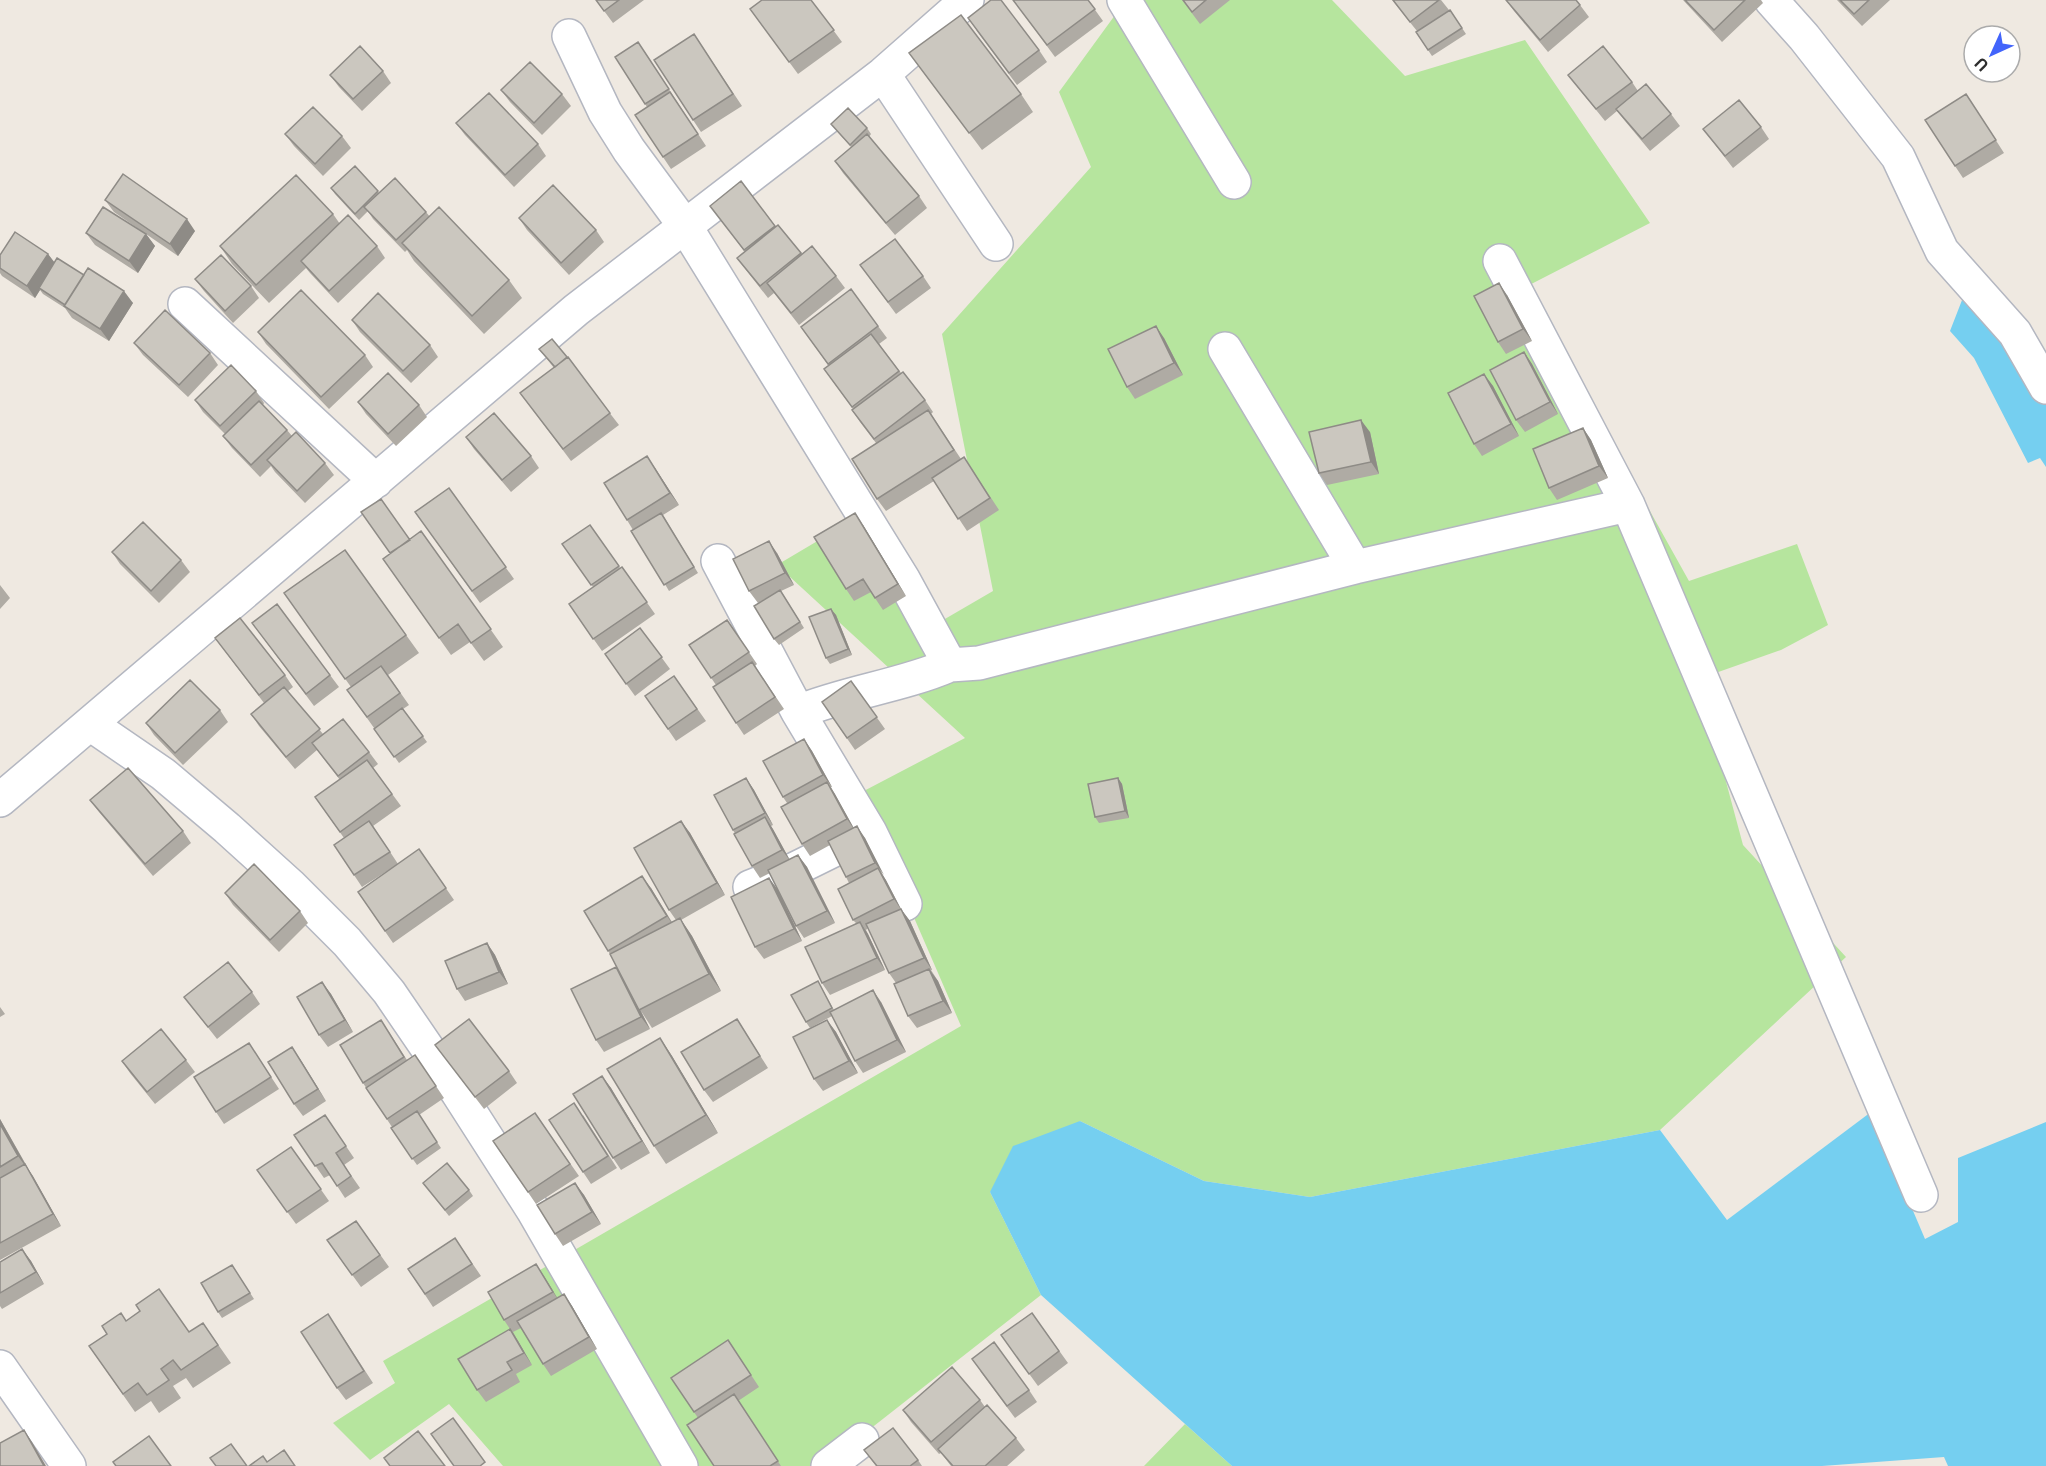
<svg xmlns="http://www.w3.org/2000/svg" width="2046" height="1466" viewBox="0 0 2046 1466" font-family="'Public Sans',sans-serif">
  <style>
    .green { fill: #b6e59e }
    .water { fill: #75cff0 }
    .lines { fill: none; stroke-linecap: round; stroke-linejoin: round }
    .minor-casing { stroke: #b4b7c1; stroke-width: 36 }
    .minor { stroke: #fff; stroke-width: 33 }
    .wall { fill: #afaba4 }
    .shaded-wall { fill: #8e8b86 }
    .building { fill: #cbc7bf; stroke: #8e8b86; stroke-width: 1.5 }
  </style>
  <rect width="100%" height="100%" fill="#efe9e1"/>
  <path class="green" d="M1126,0H1332L1405,76L1525,40L1650,223L1512,294L1622,461L1689,581L1797,544L1828,625L1781,650L1707,676L1721,763L1743,845L1846,957L1660,1130L1310,1197L1204,1181L1080,1121L990,1192L1041,1295L828,1462L830,1466H503L449,1404L370,1460L333,1423L395,1383L383,1361L961,1026L860,793L965,738L777,565L863,514L938,623L993,591L942,334L1091,167L1059,92Z
    M1185,1424L1232,1466H1144Z"/>
  <path class="water" d="M1964,295L2046,398V467L2040,458L2028,463L1974,358L1950,331Z
    M1871,1112L1925,1239L1958,1222V1158L2046,1122V1466H1948L1944,1457L1822,1466H1232L1041,1295L990,1192L1013,1146L1080,1121L1204,1181L1310,1197L1660,1130L1727,1220Z"/>
  <g class="lines">
    <defs>
      <path id="minor" d="M1124,0L1234,182
        M1771,0L1804,37L1898,157L1942,251L2015,333L2046,387
        M569,36L605,112L629,150L685,226L903,579L950,665L979,663L1355,567L1225,349
        M883,74L996,244
        M1500,261L1628,505L1921,1195
        M185,304L376,481
        M718,561L798,712C847,692 901,686 950,665
        M1355,567L1628,505
        M798,712L870,832L905,904
        M90,724L163,774L227,828L290,885L347,942L389,992L458,1093L533,1210L681,1466
        M0,800L576,310L883,74L967,0
        M750,887L795,869L870,832
        M0,1367L69,1466
        M828,1466L862,1440"/>
    </defs>
    <use href="#minor" class="minor-casing"/>
    <use href="#minor" class="minor"/>
  </g>
  <path class="wall" d="M596,0H644L613,23Z
    M811,0L842,42L798,74L750,9Z
    M1013,0H1088L1103,21L1055,57Z
    M1182,0H1230L1200,24Z
    M1392,0H1441L1449,10H1450L1466,34L1432,56L1416,32L1417,31Z
    M1506,0L1580,5L1589,17L1548,52L1514,11Z
    M1683,0H1761L1763,3L1722,42Z
    M1837,0H1890L1862,26Z
    M976,30L1039,50L1047,62L1017,85Z
    M694,34L742,106L701,132L693,120Z
    M638,42L706,146L671,169L663,157L647,107L615,57Z
    M909,53L1021,94L1033,112L982,150Z
    M383,71L391,83L362,111L339,87L330,75Z
    M1568,75L1632,82L1638,91L1671,114L1680,126L1650,151L1625,121L1617,111L1605,121Z
    M501,90L562,94L571,106L542,135L510,102Z
    M1974,106L2004,153L1963,178L1955,166Z
    M456,123L538,144L546,156L514,187L465,135Z
    M831,124L867,128L871,134L869,137L919,196L927,208L895,235L843,173L835,161L851,147L836,130Z
    M1761,127L1769,139L1733,168L1703,129Z
    M285,134L342,136L351,148L323,176L294,146Z
    M355,166L379,193L426,212L430,217L509,280L522,298L484,334L414,261L407,250L405,252L373,219L368,211L359,220L335,194L331,188Z
    M741,181L776,227L778,225L802,254L836,276L845,288L799,325L774,293L768,298L746,270L737,258L745,252L710,206Z
    M105,200L195,231L178,256L114,212Z
    M333,214L340,224L377,246L385,258L338,303L310,273L306,268L269,303L232,264L220,246Z
    M519,218L596,230L604,242L569,275L527,230Z
    M86,233L146,234L155,246L138,273L95,245Z
    M48,254L55,263L84,275L133,303L109,341L72,318L65,308L43,294L40,290L35,298L2,276L0,273V255Z
    M860,265L923,276L931,288L896,314Z
    M195,279L251,286L259,298L233,323L204,291Z
    M1507,295L1532,341L1506,354L1498,342Z
    M352,320L430,345L438,357L411,383L360,332Z
    M878,326L887,338L879,344L901,373L925,400L933,412L931,414L961,459L972,469L999,510L967,531L934,481L886,511L877,499L876,443L860,422L852,410L853,409L824,369L829,366L801,327Z
    M258,332L365,355L373,367L329,409L266,344Z
    M1164,338L1183,375L1135,399L1127,387Z
    M552,339L567,358L619,425L571,461L520,393L554,368L539,349Z
    M134,343L210,353L218,365L188,397L143,355Z
    M1524,352L1532,364L1558,414L1525,432L1516,420Z
    M1484,374L1493,386L1519,436L1482,456L1474,444Z
    M256,391L264,403L263,405L287,430L292,436L325,463L334,475L305,503L275,472L271,466L260,477L232,448L223,436L225,434L203,412L195,400Z
    M358,402L419,405L427,417L396,446L366,414Z
    M1583,428L1591,440L1608,478L1557,500L1549,488Z
    M1370,432L1379,474L1327,485L1319,473Z
    M466,437L531,456L539,468L511,492L474,449Z
    M655,468L679,505L663,515L698,573L669,591L633,530L627,520Z
    M449,488L514,579L480,603L415,512Z
    M590,525L620,568L622,567L655,614L602,651L569,604L593,587L562,544Z
    M863,525L906,596L883,610L871,592L854,601L846,589Z
    M421,531L503,647L484,661L470,642L451,655L383,559Z
    M345,550L419,653L388,675L409,705L403,709L427,742L399,763L347,690L351,687L284,593Z
    M112,552L181,560L190,572L159,603L120,564Z
    M777,553L794,585L781,591L804,628L779,645L774,639L765,599L758,603L749,591Z
    M0,585L10,598L0,609Z
    M831,609L836,615L852,655L830,664L826,658Z
    M727,620L757,664L755,666L784,709L744,735L736,723L716,685L689,645Z
    M252,623L330,675L339,687L314,706Z
    M640,628L670,669L635,696L605,654Z
    M215,638L285,675L293,687L288,691L323,734L369,752L378,764L373,768L401,806L373,826L398,864L419,849L454,900L393,943L358,892L398,864L362,887L334,845L344,838L315,797L340,780L317,750L295,769L259,726L251,714L264,703Z
    M674,676L706,721L676,741L645,696Z
    M851,681L885,729L855,750L822,702Z
    M220,710L228,722L183,765L154,735L146,723Z
    M804,739L812,751L832,787H831L853,827L865,838L883,875L901,909L910,921L932,970H931L938,981L952,1013L917,1028L908,1016L896,983L889,973L868,928L866,930L868,934L885,970L830,995L822,983L856,923L853,920L849,883L830,845L810,856L802,844L787,803L783,797Z
    M746,778L754,790L773,825L771,826L789,859L798,855L807,867L835,923L804,938L796,926L770,873L760,878L752,866L733,830Z
    M1118,778L1122,784L1129,818L1099,823L1095,817Z
    M90,800L183,831L191,843L153,876L99,812Z
    M681,821L690,833L725,895L681,920L692,936L721,991L652,1028L641,1011L650,1029L604,1052L596,1040L616,967L620,974L610,954L584,911L651,888L672,922L676,920L669,910Z
    M769,878L778,890L802,941L764,959L755,947Z
    M225,893L300,911L308,923L279,952L233,905Z
    M487,943L495,955L508,984L465,1001L457,989Z
    M818,981L834,1010L881,1002L906,1052L863,1073L855,1061L832,1016L810,1028L806,1022Z
    M322,982L331,994L353,1032L328,1047L319,1035Z
    M252,992L260,1004L217,1039L184,997Z
    M0,1007L5,1014L0,1017Z
    M737,1019L768,1068L713,1102L704,1090Z
    M827,1020L836,1032L858,1073L823,1091L814,1079Z
    M389,1032L407,1060L415,1055L444,1098L419,1115L441,1148L417,1165L391,1128L392,1127L363,1083Z
    M660,1038L672,1056L718,1133L666,1164L654,1146Z
    M249,1043L279,1089L224,1124L216,1112Z
    M435,1045L509,1071L517,1083L484,1109Z
    M300,1059L326,1101L303,1116L294,1104Z
    M186,1060L195,1072L155,1104L130,1073L122,1061Z
    M602,1076L611,1088L650,1153L621,1170L613,1158Z
    M535,1113L579,1176L536,1204L493,1141Z
    M325,1115L354,1158L344,1165L360,1188L345,1198L330,1175L324,1178L294,1135Z
    M583,1115L617,1168L591,1184L583,1172Z
    M0,1119L61,1226L0,1260Z
    M291,1147L329,1201L296,1224L257,1170Z
    M423,1183L469,1190L473,1196L449,1216Z
    M575,1183L584,1195L601,1224L563,1246L555,1234Z
    M356,1221L389,1267L361,1287L327,1240Z
    M455,1238L481,1276L433,1307L408,1269Z
    M22,1249L31,1261L44,1284L2,1309L0,1306V1262Z
    M536,1264L557,1298L564,1294L572,1306L597,1349L551,1376L543,1364L521,1328L513,1332L532,1365L516,1374L520,1382L486,1402L477,1390L510,1329L504,1320Z
    M232,1265L254,1299L222,1318L218,1312Z
    M1032,1313L1068,1363L1038,1386L1001,1335Z
    M126,1321L190,1332L203,1323L231,1363L193,1388L186,1378L173,1386L181,1398L159,1413L151,1401L135,1412L89,1346Z
    M336,1326L373,1383L346,1400L337,1388Z
    M728,1340L759,1387L738,1401L781,1466H714L698,1418L694,1412Z
    M980,1371L1029,1390L1037,1402L1015,1418Z
    M980,1400L985,1407L1016,1438L1025,1450L1007,1466H951L941,1453L939,1454L911,1422L903,1410Z
    M864,1450L918,1460L922,1466H876Z"/>
  <path class="shaded-wall" d="M187,219L195,231L178,256L170,244Z
    M146,234L155,246L138,273L129,261Z
    M48,254L57,266L39,288L40,290L35,298L27,286Z
    M1499,283L1507,295L1532,341L1523,329Z
    M124,291L133,303L109,341L100,329Z
    M1156,326L1164,338L1183,375L1174,363Z
    M1524,352L1532,364L1558,414L1550,402Z
    M1484,374L1493,386L1519,436L1511,424Z
    M1361,420L1370,432L1379,474L1371,462Z
    M1583,428L1591,440L1608,478L1599,466Z
    M647,456L655,468L679,505L670,493Z
    M855,513L863,525L906,596L898,584Z
    M769,541L777,553L794,585L785,573Z
    M831,609L836,615L852,655L848,649Z
    M804,739L812,751L832,787L823,775Z
    M746,778L754,790L773,825L765,813Z
    M1118,778L1122,784L1129,818L1125,811Z
    M827,782L835,794L856,832L847,819Z
    M765,817L773,829L791,862L782,850Z
    M681,821L690,833L725,895L717,883Z
    M857,826L865,838L884,875L875,863Z
    M798,855L807,867L835,923L827,911Z
    M878,868L886,880L902,911L894,899Z
    M642,876L651,888L675,928L667,916Z
    M769,878L778,890L802,941L794,929Z
    M901,909L910,921L932,970L924,958Z
    M680,918L692,936L721,991L709,974Z
    M860,922L868,934L885,970L877,958Z
    M487,943L495,955L508,984L499,972Z
    M616,967L624,979L650,1029L641,1017Z
    M929,969L938,981L952,1013L943,1001Z
    M322,982L331,994L353,1032L345,1020Z
    M873,990L881,1002L906,1052L897,1040Z
    M827,1020L836,1032L858,1073L849,1061Z
    M660,1038L672,1056L718,1133L706,1115Z
    M292,1047L300,1059L326,1101L318,1089Z
    M602,1076L611,1088L650,1153L642,1141Z
    M0,1119L28,1169L33,1176L61,1226L53,1214L28,1170L18,1156L0,1124Z
    M575,1183L584,1195L601,1224L592,1212Z
    M22,1249L31,1261L44,1284L36,1272Z
    M536,1264L544,1276L561,1304L553,1292Z
    M564,1294L572,1306L597,1349L589,1337Z
    M510,1329L518,1341L532,1365L524,1353Z
    M24,1430L32,1442L46,1466H44Z"/>
  <path class="building" d="M596,0H619L604,11Z
    M762,0H811L834,30L789,62L750,9Z
    M991,0H1001L1039,50L1009,73L968,18Z
    M1013,0H1088L1095,9L1047,45Z
    M1183,0H1206L1192,12Z
    M1393,0H1439L1410,22Z
    M1506,0H1576L1580,5L1540,40Z
    M1685,0H1745L1714,30Z
    M1840,0H1869L1854,14Z
    M1450,10L1462,28L1428,50L1416,32Z
    M961,15L1021,94L969,133L909,53Z
    M694,34L733,94L693,120L654,60Z
    M638,42L669,89L645,104L615,57Z
    M360,46L383,71L353,99L330,75Z
    M1603,46L1632,82L1596,109L1568,75Z
    M530,62L562,94L534,123L501,90Z
    M1646,84L1671,114L1642,139L1616,109Z
    M670,92L698,134L663,157L635,115Z
    M489,93L538,144L505,175L456,123Z
    M1966,94L1996,140L1955,166L1925,120Z
    M1739,100L1761,127L1725,156L1703,129Z
    M313,107L342,136L315,164L285,134Z
    M848,108L867,128L850,145L831,124Z
    M867,134L919,196L886,223L835,161Z
    M355,166L378,191L355,214L331,188Z
    M123,174L187,219L170,244L105,200Z
    M296,175L333,214L256,285L220,246Z
    M395,178L426,212L396,240L364,207Z
    M741,181L775,226L744,250L710,206Z
    M553,185L596,230L561,263L519,218Z
    M103,207L146,234L129,261L86,233Z
    M439,207L509,280L472,316L402,243Z
    M348,215L377,246L329,291L301,261Z
    M778,225L801,253L760,286L737,258Z
    M15,232L48,254L27,286L0,268V255Z
    M895,239L923,276L888,302L860,265Z
    M812,246L836,276L791,313L767,283Z
    M221,255L251,286L225,311L195,279Z
    M57,258L84,275L65,305L39,288Z
    M88,268L124,291L100,329L64,306Z
    M1499,283L1523,329L1498,342L1474,296Z
    M851,289L878,326L828,364L801,327Z
    M301,290L365,355L321,397L258,332Z
    M378,293L430,345L403,371L352,320Z
    M165,310L210,353L179,385L134,343Z
    M1156,326L1174,363L1127,387L1108,349Z
    M871,334L899,371L852,407L824,369Z
    M552,339L567,357L555,367L539,349Z
    M1524,352L1550,402L1516,420L1490,370Z
    M568,357L610,413L563,449L520,393Z
    M231,365L256,391L220,426L195,400Z
    M903,372L925,400L874,439L852,410Z
    M388,373L419,405L388,434L358,402Z
    M1484,374L1511,424L1474,444L1448,393Z
    M259,401L287,430L251,465L223,436Z
    M928,410L954,450L877,499L852,459Z
    M494,413L531,456L502,480L466,437Z
    M1361,420L1371,462L1319,473L1309,432Z
    M1583,428L1599,466L1549,488L1533,449Z
    M296,432L325,463L297,491L267,460Z
    M647,456L670,493L627,520L604,483Z
    M964,457L990,498L958,519L932,478Z
    M449,488L506,567L472,591L415,512Z
    M381,499L410,540L390,553L361,512Z
    M661,513L694,567L664,585L631,531Z
    M855,513L898,584L875,598L863,579L846,589L814,537Z
    M143,522L181,560L151,591L112,552Z
    M590,525L619,566L591,585L562,544Z
    M421,531L491,629L471,643L458,624L439,638L383,559Z
    M769,541L785,573L749,591L733,559Z
    M345,550L406,635L345,679L284,593Z
    M622,567L647,602L593,639L569,604Z
    M780,590L800,622L774,639L754,606Z
    M277,604L330,675L306,694L252,623Z
    M831,609L848,649L826,658L809,617Z
    M240,618L285,675L259,695L215,638Z
    M727,620L749,652L711,678L689,645Z
    M640,628L662,657L626,684L605,654Z
    M752,662L775,697L736,723L713,687Z
    M381,666L400,693L367,717L347,690Z
    M674,676L697,709L668,729L645,696Z
    M190,680L220,710L175,753L146,723Z
    M851,681L877,717L847,738L822,702Z
    M284,687L320,729L286,757L251,714Z
    M402,708L423,736L394,757L374,729Z
    M343,719L369,752L338,776L312,743Z
    M804,739L823,775L783,797L763,761Z
    M367,760L392,794L340,832L315,797Z
    M128,768L183,831L145,864L90,800Z
    M746,778L765,813L733,830L714,795Z
    M1118,778L1125,811L1095,817L1088,784Z
    M827,782L847,819L802,844L781,807Z
    M765,817L782,850L752,866L734,834Z
    M369,821L390,852L354,875L334,845Z
    M681,821L717,883L669,910L634,848Z
    M857,826L875,863L846,877L828,841Z
    M419,849L446,888L385,931L358,892Z
    M798,855L827,911L796,926L768,870Z
    M254,864L300,911L270,940L225,893Z
    M878,868L894,899L853,920L838,889Z
    M642,876L667,916L608,951L584,911Z
    M769,878L794,929L755,947L731,897Z
    M901,909L924,958L889,973L866,924Z
    M680,918L709,974L639,1010L610,954Z
    M860,922L877,958L822,983L805,947Z
    M487,943L499,972L457,989L445,961Z
    M228,962L252,992L208,1027L184,997Z
    M616,967L641,1017L596,1040L571,989Z
    M929,969L943,1001L908,1016L894,984Z
    M818,981L832,1008L806,1022L791,995Z
    M322,982L345,1020L319,1035L297,997Z
    M873,990L897,1040L855,1061L830,1012Z
    M469,1019L509,1071L475,1097L435,1045Z
    M737,1019L760,1056L704,1090L681,1052Z
    M381,1020L404,1057L363,1083L340,1045Z
    M827,1020L849,1061L814,1079L793,1037Z
    M161,1029L186,1060L147,1092L122,1061Z
    M660,1038L706,1115L654,1146L607,1069Z
    M249,1043L271,1077L216,1112L194,1077Z
    M292,1047L318,1089L294,1104L268,1062Z
    M415,1055L436,1086L387,1119L366,1088Z
    M602,1076L642,1141L613,1158L573,1094Z
    M574,1103L608,1156L583,1172L549,1120Z
    M417,1111L437,1142L412,1159L391,1128Z
    M535,1113L570,1164L528,1192L493,1141Z
    M325,1115L346,1146L336,1153L351,1176L337,1186L322,1163L315,1166L294,1135Z
    M0,1124L18,1156L0,1167Z
    M291,1147L321,1189L287,1212L257,1170Z
    M447,1163L469,1190L445,1210L423,1183Z
    M25,1164L53,1214L0,1243V1178Z
    M575,1183L592,1212L555,1234L537,1205Z
    M356,1221L380,1255L352,1275L327,1240Z
    M455,1238L472,1264L425,1294L408,1269Z
    M22,1249L36,1272L0,1293V1262Z
    M536,1264L553,1292L504,1320L488,1292Z
    M232,1265L250,1293L218,1312L201,1283Z
    M159,1289L189,1332L203,1323L218,1345L181,1370L173,1360L161,1369L169,1380L147,1395L138,1383L123,1394L89,1346L107,1334L102,1326L121,1313L126,1321L140,1311L136,1305Z
    M564,1294L589,1337L543,1364L517,1321Z
    M1032,1313L1059,1351L1029,1374L1001,1335Z
    M328,1314L364,1371L337,1388L301,1332Z
    M510,1329L524,1353L507,1362L512,1370L477,1390L458,1359Z
    M728,1340L751,1375L694,1412L671,1378Z
    M994,1342L1029,1390L1007,1406L972,1359Z
    M952,1367L980,1400L931,1442L903,1410Z
    M734,1394L778,1461L770,1466H714L687,1425Z
    M987,1405L1016,1438L985,1466H953L938,1449Z
    M453,1418L485,1462L480,1466H454L431,1434Z
    M893,1428L918,1460L910,1466H877L864,1450Z
    M24,1430L44,1466H0V1443Z
    M418,1431L445,1466H390L384,1458Z
    M149,1436L171,1466H116L113,1462Z
    M231,1444L247,1466H216L210,1458Z
    M284,1450L295,1466H249L263,1456L267,1462Z"/>
  <g transform="translate(1992 54) rotate(225)"><circle r="28" fill="#ffffff" stroke="#ababab" stroke-width="1.5"/>
  <path d="M0-4.5L10 22L0 15L-10 22Z" fill="#4264fb"/>
  <text y="-9" font-size="16" font-weight="bold" text-anchor="middle" fill="#2e2e2e">U</text>
  </g>
</svg>
